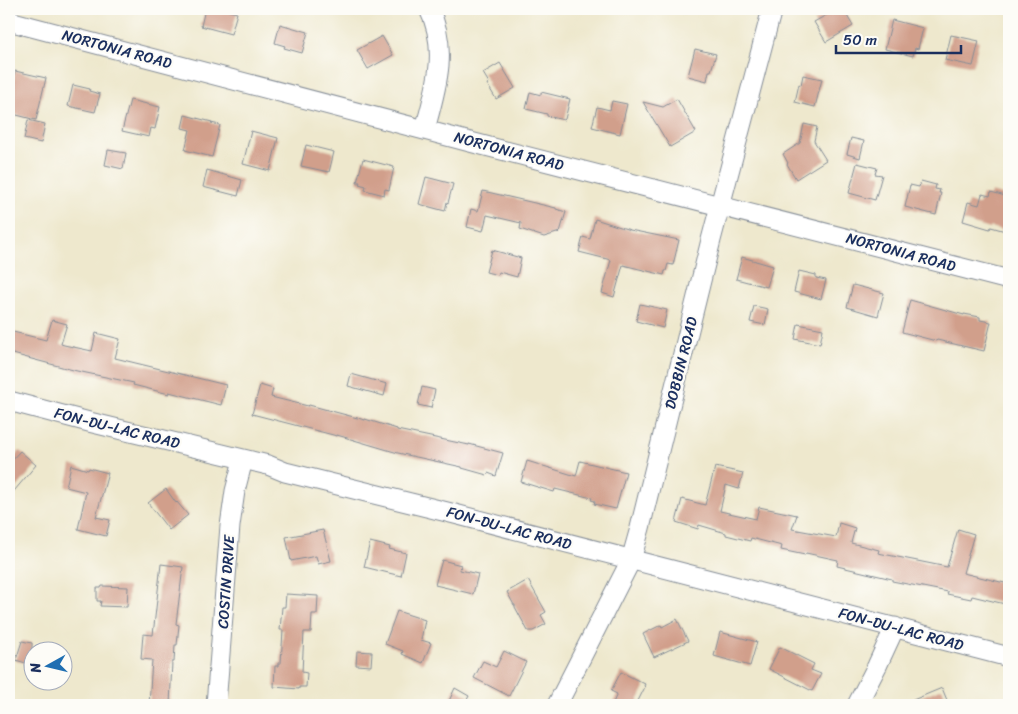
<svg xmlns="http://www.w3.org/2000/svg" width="1018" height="714" viewBox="0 0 1018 714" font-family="Sriracha,sans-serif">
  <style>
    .building { fill: #d19f8b }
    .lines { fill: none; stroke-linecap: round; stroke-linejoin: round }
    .street-casing { stroke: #848c96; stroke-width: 21 }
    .street { stroke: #fff; stroke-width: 19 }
    .labels { text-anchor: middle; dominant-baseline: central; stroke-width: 4.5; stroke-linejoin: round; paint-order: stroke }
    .street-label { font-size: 15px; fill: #1b2f5e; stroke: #fdfcf7 }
  </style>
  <rect width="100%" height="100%" fill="#fdfcf7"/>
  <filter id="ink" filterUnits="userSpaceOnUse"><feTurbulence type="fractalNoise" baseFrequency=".02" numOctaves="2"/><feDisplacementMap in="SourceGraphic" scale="10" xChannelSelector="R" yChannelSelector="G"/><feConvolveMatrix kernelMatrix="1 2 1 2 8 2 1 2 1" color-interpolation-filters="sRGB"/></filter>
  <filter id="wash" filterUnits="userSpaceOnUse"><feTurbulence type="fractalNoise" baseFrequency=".0096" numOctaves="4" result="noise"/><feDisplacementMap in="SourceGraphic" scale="20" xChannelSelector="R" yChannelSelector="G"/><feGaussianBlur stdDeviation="1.12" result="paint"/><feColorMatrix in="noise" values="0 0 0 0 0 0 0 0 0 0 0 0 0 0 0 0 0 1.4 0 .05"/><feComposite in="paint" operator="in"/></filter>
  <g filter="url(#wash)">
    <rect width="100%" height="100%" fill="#eee8cd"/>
    <g id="blocks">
      <path class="building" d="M205,9H222L237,13L231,34L201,26Z
        M837,9H843L853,26L826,42L814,22Z
        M892,20L923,28L918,49L915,48L913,56L885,49Z
        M280,24L308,32L302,53L284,48L285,46L275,43Z
        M951,35L979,41L973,66L945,60Z
        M382,36L393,55L368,69L357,50Z
        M695,49L716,54L711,71H709L707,81L688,76Z
        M500,63L515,88L496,99L487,84L489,83L483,73Z
        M15,71L46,78L36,120L9,113V98Z
        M803,75L822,79L815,107L795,102L799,84L801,85Z
        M73,85L90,89L89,91L100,94L95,112L68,106Z
        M530,92L541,95V92L570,99L565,119L564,120L547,116V114L526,109Z
        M677,99L696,132L670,147L643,102L663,107Z
        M130,100L160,107L155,129L151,128L149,137L122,131Z
        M612,101L627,104L620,134L592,127L597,107L610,110Z
        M185,115L212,122L211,123L220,125L212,157L185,150L190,130L182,128Z
        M28,120L45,124L41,143L24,139Z
        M804,124L817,127L814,141L826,160L796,179L787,164L788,163L783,154L800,143Z
        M251,131L278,138L270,171L243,164Z
        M851,138L864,141L860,158L847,154Z
        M306,145L334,152L329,172L301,166Z
        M108,150L126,153L123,169L105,165Z
        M363,159L394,167L389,190L385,189L384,195L365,190L366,186L359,184L360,182H357Z
        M857,163L877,168L875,174L882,175L875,200L849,193Z
        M207,170L242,180L238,196L203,187Z
        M426,177L453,184L448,203L447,202L445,211L419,204Z
        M921,181L936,185L935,189L940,190L939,193H941L936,215L905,207L910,185L919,187Z
        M483,191L556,208V209L566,212L560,232L544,237L520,229L521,223L487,215L483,231L467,227L471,209L478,211Z
        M991,192L1009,197V232L991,227L990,229L963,221L968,202L979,205L982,194L990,196Z
        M595,219L630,230L679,240L673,265L668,264L666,271H665L664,275L623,265L614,297L602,293L611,260L579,252L583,237L590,239Z
        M492,250L521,258L517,277L499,272L498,275L486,272Z
        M742,257L773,266L767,287L736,279Z
        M799,271L816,275V278L826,280L821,299L794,292Z
        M853,285L884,293L878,316L847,307Z
        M910,300L964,315V314L980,317V320L991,322L984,351L937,340L936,341L902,332Z
        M640,304L667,310L663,328L636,321Z
        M754,306L768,309L765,325L750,322Z
        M52,320L67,324L61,344L64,345L92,351L96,333L120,339L115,358L226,385L221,405L169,392V394L133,385L134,383L77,371L9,353V331L46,340Z
        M798,324L823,329L820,344L795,339Z
        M351,374L387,384L384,396L348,386Z
        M260,385L273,389L271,397L308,406L309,405L365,420V419L397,429V430L469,445V444L503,453L496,476L488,473L487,475L462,468V467L398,453L337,435V436L252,414Z
        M422,387L435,390L431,408L418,405Z
        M20,451L36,465L9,497V463Z
        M527,461L576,476L580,461L626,472L616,509L594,504L595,501L591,500L592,498L555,489L554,492L521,482Z
        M71,465L88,470L89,468L108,473L96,517L110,520L106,536L78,529L86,492L66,487Z
        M715,467L743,473L739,489L726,485L720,511L756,519L759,507L797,515L792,529L836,537L839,523L855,528L851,543L879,550L878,553L947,567L958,529L974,534L963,573L1009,584V605L972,596L971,599L947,594L948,592L892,581V579L837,566L838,560L806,553L805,555L781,550L782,546L751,538L750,541L726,535V533L699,525L698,529L676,522L682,499L705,505Z
        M166,489L176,503L177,502L188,515L169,530L148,503Z
        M323,530L331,561L318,564L316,556L291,561L286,537Z
        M370,542L390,547L389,549L406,553L401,576L364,567Z
        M442,560L461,565L460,570L478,574L473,594L435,585Z
        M161,564L183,567L176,624L179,625L177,645H175L174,662H172L170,705H149L152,660L141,659L143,634L153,635Z
        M528,580L546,612L541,615L546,624L533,631H528L515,607V605H514L507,592Z
        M102,586L128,587L127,607L100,606L101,601H97V588H101Z
        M286,594L318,596L317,614H312L311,632H304L302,672L307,673L306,687H299V689L274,687L275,666H278V663H281L283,630H280L282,607H285Z
        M397,611L425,620L421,640L431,643L423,663L402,654L403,651L385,644Z
        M677,619L688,641L654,657L643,634L661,625L662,627Z
        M720,632L757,642L750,666L714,656Z
        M22,641L32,643V665L16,660Z
        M780,647L814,664L811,670L821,674L812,691L769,669Z
        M357,651L372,652L371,666L356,665Z
        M504,651L526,662L509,696L474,678L483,661L496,667Z
        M621,672L645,684L644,686L645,687L636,705H612L617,694L611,691Z
        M455,688L469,696L464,705H457L449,701Z
        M942,688L949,705H901Z"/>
    </g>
  </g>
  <g filter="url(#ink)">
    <use href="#blocks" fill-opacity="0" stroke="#848c96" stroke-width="1"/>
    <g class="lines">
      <defs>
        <path id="street" d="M9,21L474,143L1009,280
          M425,129C436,89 449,49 429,9
          M9,401L89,422L268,465L285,472L447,512L1009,657
          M216,705L230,526L235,491L243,460
          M557,705L631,560L640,528L711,240L772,9
          M857,705L877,666L895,627"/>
      </defs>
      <use href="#street" class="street-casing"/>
      <use href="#street" class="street"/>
    </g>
  </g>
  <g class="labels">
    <g class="street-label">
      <text transform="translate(117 49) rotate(15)">NORTONIA ROAD</text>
      <text transform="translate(509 151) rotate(15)">NORTONIA ROAD</text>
      <text transform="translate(901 252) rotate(15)">NORTONIA ROAD</text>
      <text transform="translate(681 363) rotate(-76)">DOBBIN ROAD</text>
      <text transform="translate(117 428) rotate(14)">FON-DU-LAC ROAD</text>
      <text transform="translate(509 528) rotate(15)">FON-DU-LAC ROAD</text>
      <text transform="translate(226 582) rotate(-86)">COSTIN DRIVE</text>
      <text transform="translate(901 629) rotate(15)">FON-DU-LAC ROAD</text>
    </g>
  </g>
  <rect width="1018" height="714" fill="none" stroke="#fdfcf7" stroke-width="30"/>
  <g transform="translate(48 666) rotate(262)"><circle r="24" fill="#fdfcf7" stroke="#a3aaba"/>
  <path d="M0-4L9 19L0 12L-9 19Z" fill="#1f6fb2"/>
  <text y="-8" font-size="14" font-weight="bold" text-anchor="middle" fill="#1b2f5e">N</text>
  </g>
  <path d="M836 45v8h125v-8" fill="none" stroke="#1b2f5e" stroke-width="2.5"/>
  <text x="843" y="45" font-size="15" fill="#1b2f5e" stroke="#fdfcf7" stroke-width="4" paint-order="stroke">50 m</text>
</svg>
